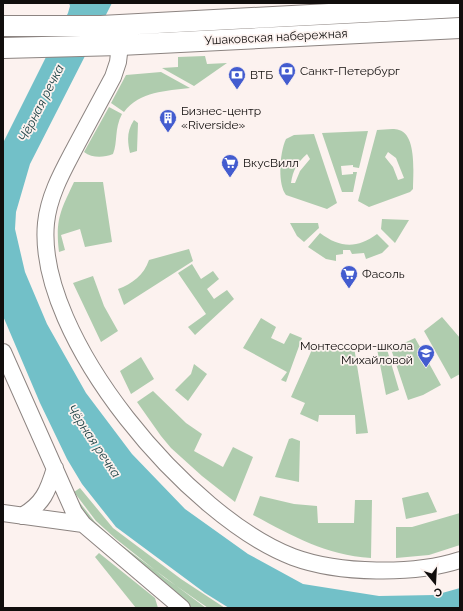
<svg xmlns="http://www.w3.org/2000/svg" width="463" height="611" viewBox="0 0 463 611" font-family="Raleway,sans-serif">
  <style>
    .green { fill: #afccae; fill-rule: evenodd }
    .water { fill: #72c0c8 }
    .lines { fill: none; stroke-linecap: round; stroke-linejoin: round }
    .minor-casing { stroke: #8c8481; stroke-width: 18 }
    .major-casing { stroke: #8c8481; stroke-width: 22 }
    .minor { stroke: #fff; stroke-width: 16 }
    .major { stroke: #fff; stroke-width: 20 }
    .labels { text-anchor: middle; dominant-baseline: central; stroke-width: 3.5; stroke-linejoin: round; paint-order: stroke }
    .street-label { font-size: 12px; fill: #110e0d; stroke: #fcf2ef }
    .poi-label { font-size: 12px; fill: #110e0d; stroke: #fcf2ef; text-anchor: start }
    .water-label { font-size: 13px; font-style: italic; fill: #183e41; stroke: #fcf2ef }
  </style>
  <rect width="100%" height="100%" fill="#fcf2ef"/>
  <path class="green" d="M205,56L207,64L227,63L194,86L162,68L178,67V57Z
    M161,72L190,88C166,91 140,91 124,112L111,103L126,75Z
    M109,107L122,114C114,129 118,142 113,154C103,158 92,158 84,152Z
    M134,120L138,123L137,151L130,153C127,140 127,131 134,120Z
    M377,130C384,130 393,128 399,130C417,135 413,174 413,189L410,192L369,207L358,201ZM388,152L396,158L404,178L398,180L393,167L385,157Z
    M368,131L359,168L353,167V165L341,166L342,175L353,174V172H357L353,192H342L322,133Z
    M314,134L337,203L327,209L286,195C277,184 280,151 286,139L294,135ZM307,154L310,159L300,171L295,183H291C293,170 297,163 307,154Z
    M74,182H103L112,242L85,247L80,229L61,235L65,250L59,252C55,219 61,210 74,182Z
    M382,219L409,220L395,243L381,229Z
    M290,223H318L319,228L304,242L297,236Z
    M320,233C340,248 357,249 377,234L389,246L382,253L366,259L364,253L352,254L350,250H343V254L336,255V261L326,259L308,247Z
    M189,249L193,261L124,305L118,289C132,284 144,275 149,260Z
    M192,264L201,279L213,271L219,279L207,289L214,299L227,290L234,299L195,335L188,327L206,314L178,273Z
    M93,276L104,306L118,331L101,342L73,283Z
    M442,317L460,338V374L451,379L424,331Z
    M261,318L276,327L271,338L284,344L290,333L302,338L286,382L281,380L287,372L243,348Z
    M415,338L441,385L423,395L408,400L391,349Z
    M314,345L339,348L354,347L368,433L356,434L355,415H319L318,422L300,414L305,403L291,397Z
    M386,346L399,390L386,395L377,349Z
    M141,357L154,379L131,394L120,371Z
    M194,364L207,374L188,401L175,390L191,374Z
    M153,391L186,423L202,434L194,451L223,467L233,447L253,457L235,502L202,476L171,448L161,436L137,402Z
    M292,438L300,441L299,482L275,477L289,439Z
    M80,488L113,528L181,579L225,608H208L165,578L116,539L96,521L74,492Z
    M428,492L437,512L406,519L402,498Z
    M73,494L95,522L116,541L206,608H189L77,513Z
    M260,496L294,504L317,506L318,523H354L355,500H372L371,558C325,555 293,536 253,515Z
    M460,513V545L429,555L396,558V527H412Z
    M99,553L155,598L158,608H136L95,557Z"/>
  <path class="water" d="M69,3H112L30,164L16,212L15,229L25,272L47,324L86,393L132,454L185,509L248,554L303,584L379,596L435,595L460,588V608H229L205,593L116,527L82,484L67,459L40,403L3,316V143L68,13L70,6Z"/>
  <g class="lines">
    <defs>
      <path id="minor" d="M120,45L118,62L113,77C101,99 89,122 77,144C64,169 49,194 46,223C35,337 190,518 293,557C339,574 414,575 460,560
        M3,352L74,512L83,524L182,608
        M3,513L83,524
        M22,516C43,504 48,491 55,468"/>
      <path id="major" d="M3,26H101L460,7
        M3,48L120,45L460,28"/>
    </defs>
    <use href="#minor" class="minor-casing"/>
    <use href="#major" class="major-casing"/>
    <use href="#minor" class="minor"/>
    <use href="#major" class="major"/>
  </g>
  <defs>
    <symbol id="bank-pin" viewBox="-11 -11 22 30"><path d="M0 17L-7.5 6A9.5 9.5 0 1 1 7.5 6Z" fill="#435ccf" stroke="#fcf2ef"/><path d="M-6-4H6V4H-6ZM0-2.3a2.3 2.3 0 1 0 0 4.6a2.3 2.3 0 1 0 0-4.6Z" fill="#fff"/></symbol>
    <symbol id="building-pin" viewBox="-11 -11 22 30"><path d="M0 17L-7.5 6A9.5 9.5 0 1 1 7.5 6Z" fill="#435ccf" stroke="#fcf2ef"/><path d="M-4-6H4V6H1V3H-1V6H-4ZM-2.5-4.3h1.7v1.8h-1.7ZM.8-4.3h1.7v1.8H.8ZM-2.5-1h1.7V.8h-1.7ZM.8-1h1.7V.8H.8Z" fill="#fff"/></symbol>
    <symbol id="supermarket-pin" viewBox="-11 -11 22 30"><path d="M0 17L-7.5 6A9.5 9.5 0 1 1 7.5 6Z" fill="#435ccf" stroke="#fcf2ef"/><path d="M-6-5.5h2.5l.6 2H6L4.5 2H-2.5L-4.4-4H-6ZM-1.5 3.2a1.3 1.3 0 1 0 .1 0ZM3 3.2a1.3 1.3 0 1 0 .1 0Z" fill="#fff"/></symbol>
    <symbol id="school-pin" viewBox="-11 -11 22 30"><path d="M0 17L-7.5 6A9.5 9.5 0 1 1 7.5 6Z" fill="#435ccf" stroke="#fcf2ef"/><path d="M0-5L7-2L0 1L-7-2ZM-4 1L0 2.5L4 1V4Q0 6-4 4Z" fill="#fff"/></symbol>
  </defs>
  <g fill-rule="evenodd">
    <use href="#bank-pin" x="277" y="61" width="20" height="27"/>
    <use href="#bank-pin" x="227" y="65" width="20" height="27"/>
    <use href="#building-pin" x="158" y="108" width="20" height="27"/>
    <use href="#supermarket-pin" x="220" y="153" width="20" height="27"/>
    <use href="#supermarket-pin" x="339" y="264" width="20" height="27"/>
    <use href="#school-pin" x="416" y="343" width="20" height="27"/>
  </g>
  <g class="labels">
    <g class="street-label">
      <text transform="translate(276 37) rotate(-3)">Ушаковская набережная</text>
    </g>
    <g class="poi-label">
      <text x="300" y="71">Санкт-Петербург</text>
      <text x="250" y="75">ВТБ</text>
      <text x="181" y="111">Бизнес-центр<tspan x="181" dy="14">«Riverside»</tspan></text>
      <text x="243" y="163">ВкусВилл</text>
      <text x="362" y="274">Фасоль</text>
      <text x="413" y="346" text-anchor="end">Монтессори-школа<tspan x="413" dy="14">Михайловой</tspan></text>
    </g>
    <g class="water-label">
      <text transform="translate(41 103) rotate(-63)">Чёрная речка</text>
      <text transform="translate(94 441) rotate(56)">Чёрная речка</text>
    </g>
  </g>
  <rect width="463" height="611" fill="none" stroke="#110e0d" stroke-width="8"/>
  <g transform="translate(435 583) rotate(162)" stroke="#fcf2ef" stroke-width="3" paint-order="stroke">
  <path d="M0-3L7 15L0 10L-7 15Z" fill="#110e0d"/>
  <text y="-6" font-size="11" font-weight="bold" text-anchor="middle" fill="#110e0d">С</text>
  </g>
</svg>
